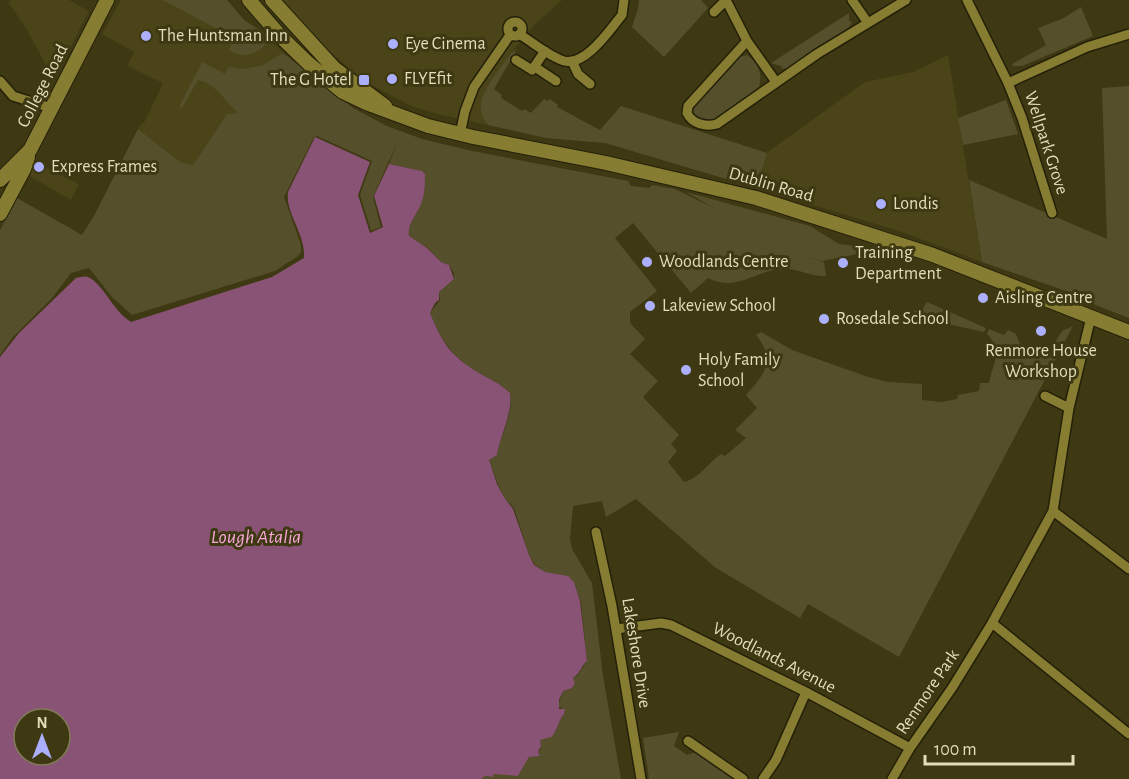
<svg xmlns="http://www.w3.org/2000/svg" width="1129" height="779" viewBox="0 0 1129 779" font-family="'Alegreya Sans',sans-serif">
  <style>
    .built { fill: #4a4418 }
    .green { fill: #55502b }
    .water { fill: #895376; fill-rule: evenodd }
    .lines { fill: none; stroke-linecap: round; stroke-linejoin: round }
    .street-casing { stroke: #242009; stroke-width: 12 }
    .secondary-casing { stroke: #242009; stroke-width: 16 }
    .street { stroke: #867c32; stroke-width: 9 }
    .secondary { stroke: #867c32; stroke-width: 14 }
    .poi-dot { fill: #acaffb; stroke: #3f3913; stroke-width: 2 }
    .labels { text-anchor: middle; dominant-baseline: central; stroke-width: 6; stroke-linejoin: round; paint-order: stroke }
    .poi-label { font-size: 18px; fill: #e2deba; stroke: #3f3913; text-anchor: start }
    .street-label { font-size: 18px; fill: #e2deba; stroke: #3f3913 }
    .water-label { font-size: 20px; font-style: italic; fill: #f8a7da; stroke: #3f3913 }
  </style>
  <rect width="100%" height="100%" fill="#3f3913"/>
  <path class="built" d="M11,0H69L89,11L54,80L26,28L8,2Z
    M121,0H227L245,21L263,32L285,54L283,53L239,113L227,114L193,165L180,162L138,129L142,123H144L163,83L127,66L134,52L102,34Z
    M281,0H562L534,25L511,53L483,95L484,120L488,125L437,114L411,106L364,81L323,46Z
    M948,55L982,262L899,231L760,189L758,180L765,154L865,82L913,72Z
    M35,162L79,184L71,200L28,175Z"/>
  <path class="green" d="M163,0H227L245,21L263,32L268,41C259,54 243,60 229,50L234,38Z
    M639,0H701L708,8L664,57L632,27L638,9Z
    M1081,7L1093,36L1022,66H1013L1012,64L1046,45L1038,28L1062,19Z
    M849,13V21L852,22L848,28L787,68L782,69L781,66L771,63Z
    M517,49L494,89L502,95L501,98L522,111L524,109L531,113L544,99L548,101L550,99L558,105L557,107L600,130L621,106L767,153L758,180L760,189L605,143L546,138L488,125C467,102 498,74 511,53Z
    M283,53L353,108L387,126L422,139L472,151L628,181L631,186L649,188L652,185L675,189L718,210L797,255L686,192L810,226L839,244L892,251L862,253L822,261L802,256L824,262L826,276C810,277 796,267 780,269C753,272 735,292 708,278L691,293L633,223L615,238L657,291L630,312V323L645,339L630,354L658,381L643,397L679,435L671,444L677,451L668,462L684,482C700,478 708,463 721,454L725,456L746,438L735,430L757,408L746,395C764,375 777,360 756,335L761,332L792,350L868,377L888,382L922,384V400L941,402L957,399L958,395L979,391L980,383H989C993,362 1004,351 987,334L989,329L1004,335L1008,330L1016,334L1021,347L1045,359L1062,331L1073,326L899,657L808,604L800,618L716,568L636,499L606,517L602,501L573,506L570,539L572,549L592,583L603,676L621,779H481L485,776L493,777L494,774L518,776L529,757L540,756L538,752L541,749L540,740L550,737L554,734L562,716L564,715L565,710L558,706L563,691L572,688L575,683L573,678L577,676L587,661L581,602L574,582L567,576L545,572L535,565L529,555L514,508L504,497L498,484L489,460L497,455C500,435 514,414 510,393C501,384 491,379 479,373C452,356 442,342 430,313L440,300L439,292L454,279V273L449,265L441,262L428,248L409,237C407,225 417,215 421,204C425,195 425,185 425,174L422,171L389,164L397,143L373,197L381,227L371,231L360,195L372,161L317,136L314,137L284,197L301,245V252L298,256L275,271L132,315L112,297L89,268L71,273L52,298L13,337L0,355V230L17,198L82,235L95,214L138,129L180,162L193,165L227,114L238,113C226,102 215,83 198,80L182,108L179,107L202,62L225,74L229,67L242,69L261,66Z
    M747,55C758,62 763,75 759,87L715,120H700L694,116L693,106L739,57Z
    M1129,86V318L1075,297L1066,291L982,262L969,180L1107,239L1102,88Z
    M1006,100L1018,134L963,145L958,118Z
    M927,302L986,328L984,332L916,317L914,312L915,310L920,312Z
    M679,732L674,746L687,755L696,752L736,779H649L643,738Z"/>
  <path class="water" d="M315,137L370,162L358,195L370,233L383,227L374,196L389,164L422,171L425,174C425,184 425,195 421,204C417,215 407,224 409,236L427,248L441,262L449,265L454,279L439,292V300L435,303L430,313C443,344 450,355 479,373C490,379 501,384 510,393C513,413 500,435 497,455L489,460L497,484L504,497L513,509L529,555L534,565L545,572L568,576L574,582L580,601L587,661C581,666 580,674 573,678L575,683L572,688L563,691L559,700V709H565L564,715L562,716L554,734L551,737L540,740L541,746L538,752L540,756L529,757L518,776L494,774L493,777L485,776L481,779H0V357L19,333L76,278C81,277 85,275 90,278C105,287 113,311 131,322L272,277L304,258C306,234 285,213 288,192ZM24,719H60V755H24Z"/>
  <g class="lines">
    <defs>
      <path id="street" d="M726,0L747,41L776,82
        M852,0L868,23
        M967,0L1008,83L1022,118L1052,213
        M714,12L726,0
        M508 29a7 7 0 1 1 14 0a7 7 0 1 1-14 0Z
        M519,34C534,43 548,56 564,61C584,66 607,34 618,20L622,15L624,0
        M747,41L688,106L687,113C692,124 706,127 717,124L817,54L906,0
        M516,60L532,70L545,51
        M572,61L578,74L590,84
        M535,67L556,81
        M0,81L13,96L51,108
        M1008,83L1087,47L1129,34
        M460,134L465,111L474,87L510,35
        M1045,396L1069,408
        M1053,511L1129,569
        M596,532L612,606L641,779
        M992,623L1129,734
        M616,629L661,623L671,625L806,692L910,748
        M688,741L743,779
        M763,779L776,760L806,692
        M892,779L910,748L952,688L992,623L1053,511L1069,408L1091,317"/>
      <path id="secondary" d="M249,0L282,38L309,64L343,92L366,103L428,126L473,137L606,163L756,198L933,255L1129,332
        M272,0L334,68L385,106
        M0,180L30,150L107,0
        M0,214L24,169L28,157"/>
    </defs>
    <use href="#street" class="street-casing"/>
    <use href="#secondary" class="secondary-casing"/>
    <use href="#street" class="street"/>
    <use href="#secondary" class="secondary"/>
  </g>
  <g class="poi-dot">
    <circle cx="146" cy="36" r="6"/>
    <circle cx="393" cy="44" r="6"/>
    <circle cx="392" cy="79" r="6"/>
    <rect x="358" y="74" width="12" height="12" rx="3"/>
    <circle cx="39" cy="167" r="6"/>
    <circle cx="881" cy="204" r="6"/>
    <circle cx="647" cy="262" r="6"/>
    <circle cx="843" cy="263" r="6"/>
    <circle cx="983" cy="298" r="6"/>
    <circle cx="650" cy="306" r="6"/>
    <circle cx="824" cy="319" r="6"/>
    <circle cx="1041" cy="331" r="6"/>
    <circle cx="686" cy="370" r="6"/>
  </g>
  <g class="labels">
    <g class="poi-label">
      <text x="158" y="36">The Huntsman Inn</text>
      <text x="405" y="44">Eye Cinema</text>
      <text x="404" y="79">FLYEfit</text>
      <text x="352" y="80" text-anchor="end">The G Hotel</text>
      <text x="51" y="167">Express Frames</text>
      <text x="893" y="204">Londis</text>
      <text x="855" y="253">Training<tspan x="855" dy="21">Department</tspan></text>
      <text x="659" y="262">Woodlands Centre</text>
      <text x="995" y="298">Aisling Centre</text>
      <text x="662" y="306">Lakeview School</text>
      <text x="836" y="319">Rosedale School</text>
      <text x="1041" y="351" text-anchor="middle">Renmore House<tspan x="1041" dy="21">Workshop</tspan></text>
      <text x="698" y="360">Holy Family<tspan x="698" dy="21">School</tspan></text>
    </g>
    <g class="street-label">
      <text transform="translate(43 86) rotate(-63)">College Road</text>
      <text transform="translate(1046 143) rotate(72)">Wellpark Grove</text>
      <text transform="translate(771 185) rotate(16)">Dublin Road</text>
      <text transform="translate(636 653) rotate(81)">Lakeshore Drive</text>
      <text transform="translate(774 658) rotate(27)">Woodlands Avenue</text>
      <text transform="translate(928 692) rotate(-56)">Renmore Park</text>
    </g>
    <g class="water-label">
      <text x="256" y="537">Lough Atalia</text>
    </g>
  </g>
  <g transform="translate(42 737)"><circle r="28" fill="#3f3913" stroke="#807b56" stroke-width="1.5"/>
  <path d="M0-4.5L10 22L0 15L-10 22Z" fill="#acaffb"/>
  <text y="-9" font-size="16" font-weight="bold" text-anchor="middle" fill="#e2deba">N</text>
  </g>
  <path d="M925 755v9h148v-9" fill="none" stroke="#e2deba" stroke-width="3"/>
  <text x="934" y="755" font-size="18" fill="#e2deba" stroke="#3f3913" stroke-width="4.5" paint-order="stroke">100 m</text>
</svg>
